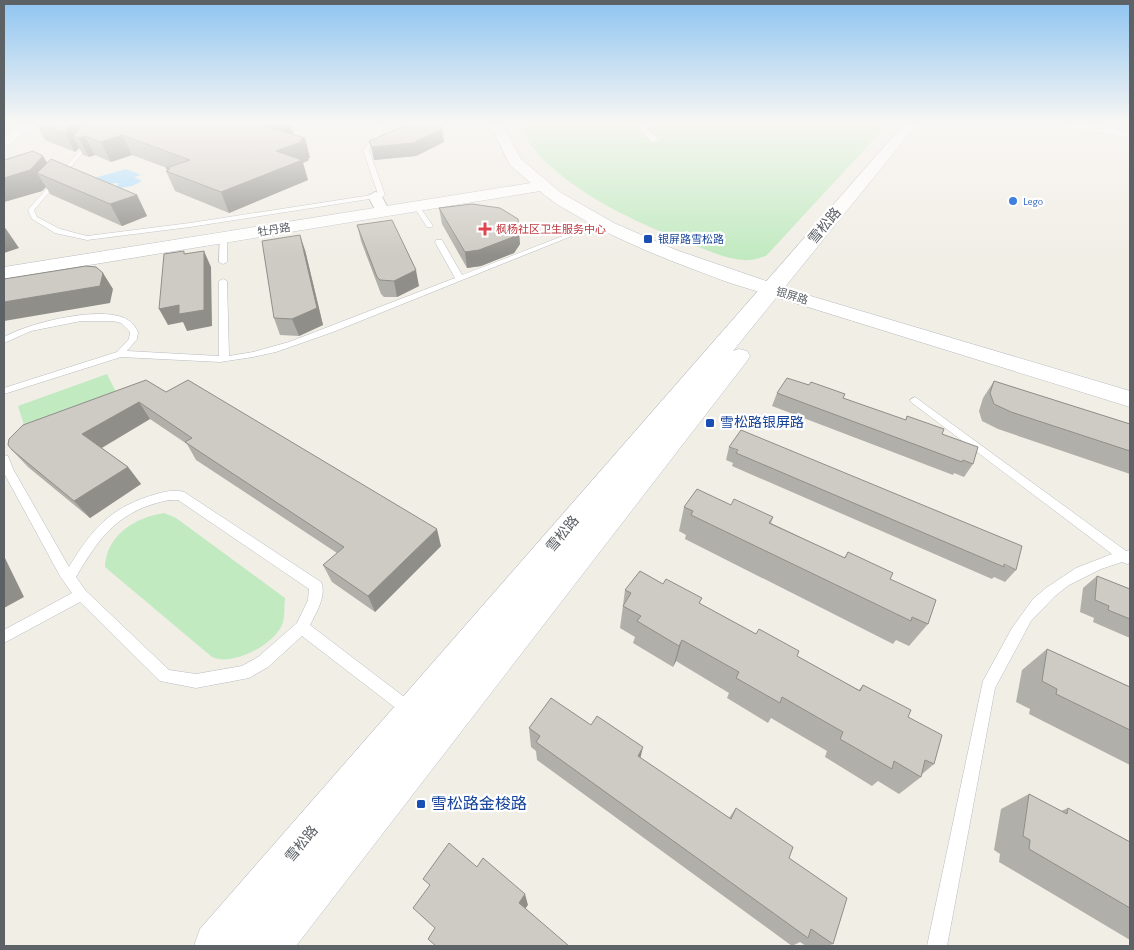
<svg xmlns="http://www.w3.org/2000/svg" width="1134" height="950" viewBox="0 0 1134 950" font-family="'Alegreya Sans','Noto Sans SC',sans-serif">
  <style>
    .green { fill: #c1eac0 }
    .water { fill: #a7dcff }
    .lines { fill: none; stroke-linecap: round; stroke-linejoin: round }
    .service-casing { stroke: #b8bcc0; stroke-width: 1 }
    .pedestrian-casing { stroke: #b8bcc0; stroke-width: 1 }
    .minor-casing { stroke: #b8bcc0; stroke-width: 2 }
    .tertiary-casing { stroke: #b8bcc0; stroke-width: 1 }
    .secondary-casing { stroke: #b9bdc2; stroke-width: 1 }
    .service { fill: #fff; fill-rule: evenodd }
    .pedestrian { fill: #fff; fill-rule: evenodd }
    .minor { fill: #fff; fill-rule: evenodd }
    .tertiary { fill: #fff; fill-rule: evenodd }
    .secondary { fill: #fff; fill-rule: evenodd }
    .wall { fill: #b1afa9 }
    .shaded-wall { fill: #908e89 }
    .building { fill: #cecbc4; stroke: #908e89 }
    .shop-dot { fill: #3f7fe0; stroke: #fff; stroke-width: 2 }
    .health-dot { fill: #e0444e; stroke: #fff; stroke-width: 2 }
    .transit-dot { fill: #1a4fb4; stroke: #fff; stroke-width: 2 }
    .labels { text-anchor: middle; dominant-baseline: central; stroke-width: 4.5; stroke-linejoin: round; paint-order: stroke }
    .far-shop-label { font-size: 11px; fill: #366cbe; stroke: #fff; text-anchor: start }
    .far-health-label { font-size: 11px; fill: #be3a42; stroke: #fff; text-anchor: start }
    .far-street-label { font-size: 11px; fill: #5d6267; stroke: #fff }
    .far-transit-label { font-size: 11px; fill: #164399; stroke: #fff; text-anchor: start }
    .street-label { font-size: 14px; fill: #5d6267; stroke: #fff }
    .transit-label { font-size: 14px; fill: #164399; stroke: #fff; text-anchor: start }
    .near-transit-label { font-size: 16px; fill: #164399; stroke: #fff; text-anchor: start }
  </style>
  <rect width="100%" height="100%" fill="#f1eee6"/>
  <path class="green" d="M520,124H888L766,256C759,258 752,261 744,260C725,259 707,250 689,243C640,224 587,200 548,164C536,153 525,139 520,124Z
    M107,374L117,394L25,428L18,406Z
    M164,513L176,518L285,598C284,606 285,615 283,622C277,644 232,667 212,657L105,567C106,535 136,517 164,513Z"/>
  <path class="water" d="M126,169L141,175L134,177L142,181L132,186L120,188L117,186L119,183L103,184L94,178Z"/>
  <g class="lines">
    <defs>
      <path id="service" d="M376,124H380L383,127L379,140L369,150L385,195L382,197L190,227L87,240L55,233L32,219L28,210L90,139L92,142L34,210L37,217L60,229L87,236L190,223L378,194L363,150L373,139L377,127Z
        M415,206H419L433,226L431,227H427L414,207Z
        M599,222L604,223L333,332L276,352L253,357L220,362L121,357L4,394V388L117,352L129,339L130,332L121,323L113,321H81L31,331L4,343V337C28,323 104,304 128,320C133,323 136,328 138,332L137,339L127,351L219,356V281L223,279L227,281L229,356L253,352L289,342L455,278L435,242L436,240H442L462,275Z
        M220,236L227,238V262L223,264L219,262Z
        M915,397L1126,551L1130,550V563L1127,564L1122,562L1101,569L1069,585L1055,596L1031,621L995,688L947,946H927L983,681L1012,628L1033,599L1046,588L1076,568L1112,554L911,402L910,400Z
        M4,455L8,456L13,469L69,567C92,529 110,508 153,495C162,492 175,489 184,492L321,582C327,596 316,613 310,625L416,706L419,711L416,716L411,719L406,716L302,636L268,667L249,678L196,688L160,681L80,602L4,643V630L72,593L60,576L4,473ZM169,500H178L309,589L308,600L297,623L258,657L242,666L196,674L169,670L86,591L76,577C100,536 119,510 169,500Z"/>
      <path id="pedestrian" d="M634,124H642L659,140L652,142Z"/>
      <path id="minor" d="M375,192L380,193L390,212L388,215H378L368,196Z"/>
      <path id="tertiary" d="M21,124H35L9,145L4,146V136Z
        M490,124H502L521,159L560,192L614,223L676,250L804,294L1130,391V407L727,282C677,263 626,245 579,217C565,209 552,202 540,191L4,279V267L531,183L510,165Z
        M1063,124H1090L1130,130V138L1069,128Z"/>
      <path id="secondary" d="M904,124H917L733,351L739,349L747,351L750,356L747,361L296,946H194L200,929Z"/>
    </defs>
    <use href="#service" class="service-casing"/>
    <use href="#pedestrian" class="pedestrian-casing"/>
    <use href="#minor" class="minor-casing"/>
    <use href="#tertiary" class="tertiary-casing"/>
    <use href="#secondary" class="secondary-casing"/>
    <use href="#service" class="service"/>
    <use href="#pedestrian" class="pedestrian"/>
    <use href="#minor" class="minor"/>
    <use href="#tertiary" class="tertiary"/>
    <use href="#secondary" class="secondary"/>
  </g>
  <path class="wall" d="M36,124H290L294,135L305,138L310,158H308L309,160L303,163L308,180L229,213L175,191L166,171L167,170L166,168H167L132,155L111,162L95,155L89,157L83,155L79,148L75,152L45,140Z
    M395,124H440L444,142L416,156L374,160L369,141L404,126Z
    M47,163L137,195L147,216L122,226L50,194L46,187L42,191L4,202Z
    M439,208L520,244L514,253L481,266L467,268L442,224Z
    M357,225L419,286L397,297H384L381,294L361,241Z
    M305,250L323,325L299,336L280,335L274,318Z
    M994,381L1130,424V474L998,429L982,421L979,411L983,398Z
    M166,392L441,546L375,612L332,582L323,565L337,553L196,460L187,444L150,419L102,448L128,467L141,484L90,518L28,467L12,450Z
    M777,393L845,394L843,398L942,434L973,464L964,477L954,473L953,475L772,406Z
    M729,447L1016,570L1005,582L994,577L992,579L732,466L733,463L726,460Z
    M731,505L773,517L771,523L844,558L848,552L890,579L928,624L909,646L896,640L893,644L685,539L686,535L679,531L684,507Z
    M1097,576L1130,589V638L1093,622L1094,618L1080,612L1083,588Z
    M625,590L700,604L859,690L863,685L908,717L934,764L921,775V777L899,794L878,781L872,786L825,757L827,751L771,718L768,723L727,698L729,693L676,661L673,667L633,643L635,637L620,628Z
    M1047,649L1130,687V765L1029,714L1030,709L1016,702L1022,670Z
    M529,728L640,758L729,818L736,808L789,858L833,944L828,946H806L800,942L792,946L537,760L536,751L531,747Z
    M1029,794L1061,811L1068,808L1130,842V940L999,862L1000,854L994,850L1001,809Z"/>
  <path class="shaded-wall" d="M73,124H115L85,136L95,155L89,157L79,138L73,136L79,148L75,152L65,133Z
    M270,124H290L294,136L263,126Z
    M442,129L444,142L416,156L374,160L372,147Z
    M122,135L132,155L111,162L101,142Z
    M305,138L310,158H308L309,160L303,163L308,180L229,213L221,192L276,151Z
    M43,156L55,176L37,173L46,187L42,191L4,202V178Z
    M137,195L147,216L122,226L110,204Z
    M4,226L19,248L4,253Z
    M519,228L520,244L514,253L481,266L467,268L465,252Z
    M300,235L305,250L323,325L299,336L292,319Z
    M204,251L211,267L212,326L187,331L183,322L168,325L159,309Z
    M416,270L419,286L397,297L394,281Z
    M103,273L113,289L110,303L4,321V302Z
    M139,402L150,419L96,451L82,434Z
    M128,467L141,484L90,518L74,501Z
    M437,529L441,546L375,612L368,596Z
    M4,556L24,597L4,608Z
    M682,640L676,661L673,667L679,646Z
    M643,747L639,764L638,756Z
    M525,894L528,905L522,913L519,903Z"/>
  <path class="building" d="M40,124H73L65,133Z
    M84,124H270L263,126L305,138L300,140L303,141L276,151L302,160L221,192L166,171L170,169L166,168L190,160L122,135L101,142L85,136L79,138L73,136Z
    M409,124H440L442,129L413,143L372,147L369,141Z
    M33,151L43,156L30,170L4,178V160Z
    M51,159L137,195L110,204L37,173Z
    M472,204L500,208L518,219L519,228L513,237L479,250L465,252L439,208Z
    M392,220L416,270L394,281L380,280L377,277L357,225Z
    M300,235L317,308L292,319L274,318L262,241Z
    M184,251V254L204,251V310L179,314V305L159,309L164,254Z
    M86,266L96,267L103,273L100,286L4,302V279Z
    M787,378L809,385L811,382L845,394L843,398L906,420L907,416L944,429L942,434L978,447L973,464L963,460L962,462L777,393Z
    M146,380L166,392L188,380L437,529L368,596L323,565L344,547L185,442L192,438L139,402L82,434L128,467L74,501L12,450L8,445L9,439L23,425Z
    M994,381L1130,424V451L1011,412L994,404L990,393Z
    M741,430L1022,546L1016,570L1004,564V567L736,453L738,450L729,447Z
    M697,489L731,505L734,499L773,517L769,523L845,558L848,552L893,573L890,579L936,600L928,624L912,617L911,621L691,515L693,511L684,507Z
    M640,571L663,584L666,579L702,598L699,603L756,634L759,629L799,651L797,656L860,691L863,685L911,710L908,717L942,735L934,764L925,760L921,777L894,761L892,769L840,739L843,732L782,697L780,703L736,678L739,672L682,640L679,646L637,621L641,616L623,606L631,593L625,590Z
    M1097,576L1130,589V619L1108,610L1109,606L1095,600Z
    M1047,649L1130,687V730L1056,694L1057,689L1042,681Z
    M551,698L591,725L597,716L643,747L638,756L731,819L736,808L793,847L789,858L847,898L833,944L811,929L808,938L536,742L540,736L529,728Z
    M1029,794L1067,814L1068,808L1130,842V908L1029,849L1030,840L1023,836Z
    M449,843L477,867L483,858L525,894L519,903L569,946H436L428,939L435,928L413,908L430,885L423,879Z"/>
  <linearGradient id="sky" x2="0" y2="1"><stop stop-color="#8ec4f1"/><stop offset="0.48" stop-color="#f9f7f4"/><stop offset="1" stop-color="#f9f7f4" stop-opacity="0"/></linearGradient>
  <rect width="1134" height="256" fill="url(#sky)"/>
  <circle class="shop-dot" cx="1013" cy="201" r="5"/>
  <path class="health-dot" d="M482.5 221.5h5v5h5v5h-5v5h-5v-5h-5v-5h5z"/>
  <g class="transit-dot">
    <rect x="643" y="234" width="10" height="10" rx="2.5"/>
    <rect x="705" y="418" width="10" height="10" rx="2.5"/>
    <rect x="416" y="799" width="10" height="10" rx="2.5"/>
  </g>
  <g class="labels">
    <g class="far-shop-label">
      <text x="1023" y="201">Lego</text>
    </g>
    <g class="far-health-label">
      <text x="496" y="229">枫杨社区卫生服务中心</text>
    </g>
    <g class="far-street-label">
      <text transform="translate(274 230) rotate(-9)">牡丹路</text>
      <text transform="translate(792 296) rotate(17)">银屏路</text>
    </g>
    <g class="far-transit-label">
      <text x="658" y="239">银屏路雪松路</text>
    </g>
    <g class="street-label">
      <text transform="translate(825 226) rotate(-50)">雪松路</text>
      <text transform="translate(563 534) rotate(-50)">雪松路</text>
      <text transform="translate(302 844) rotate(-50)">雪松路</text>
    </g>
    <g class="transit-label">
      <text x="720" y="423">雪松路银屏路</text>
    </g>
    <g class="near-transit-label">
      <text x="431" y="804">雪松路金梭路</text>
    </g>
  </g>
  <rect width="1134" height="950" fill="none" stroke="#5d6267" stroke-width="10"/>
</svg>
